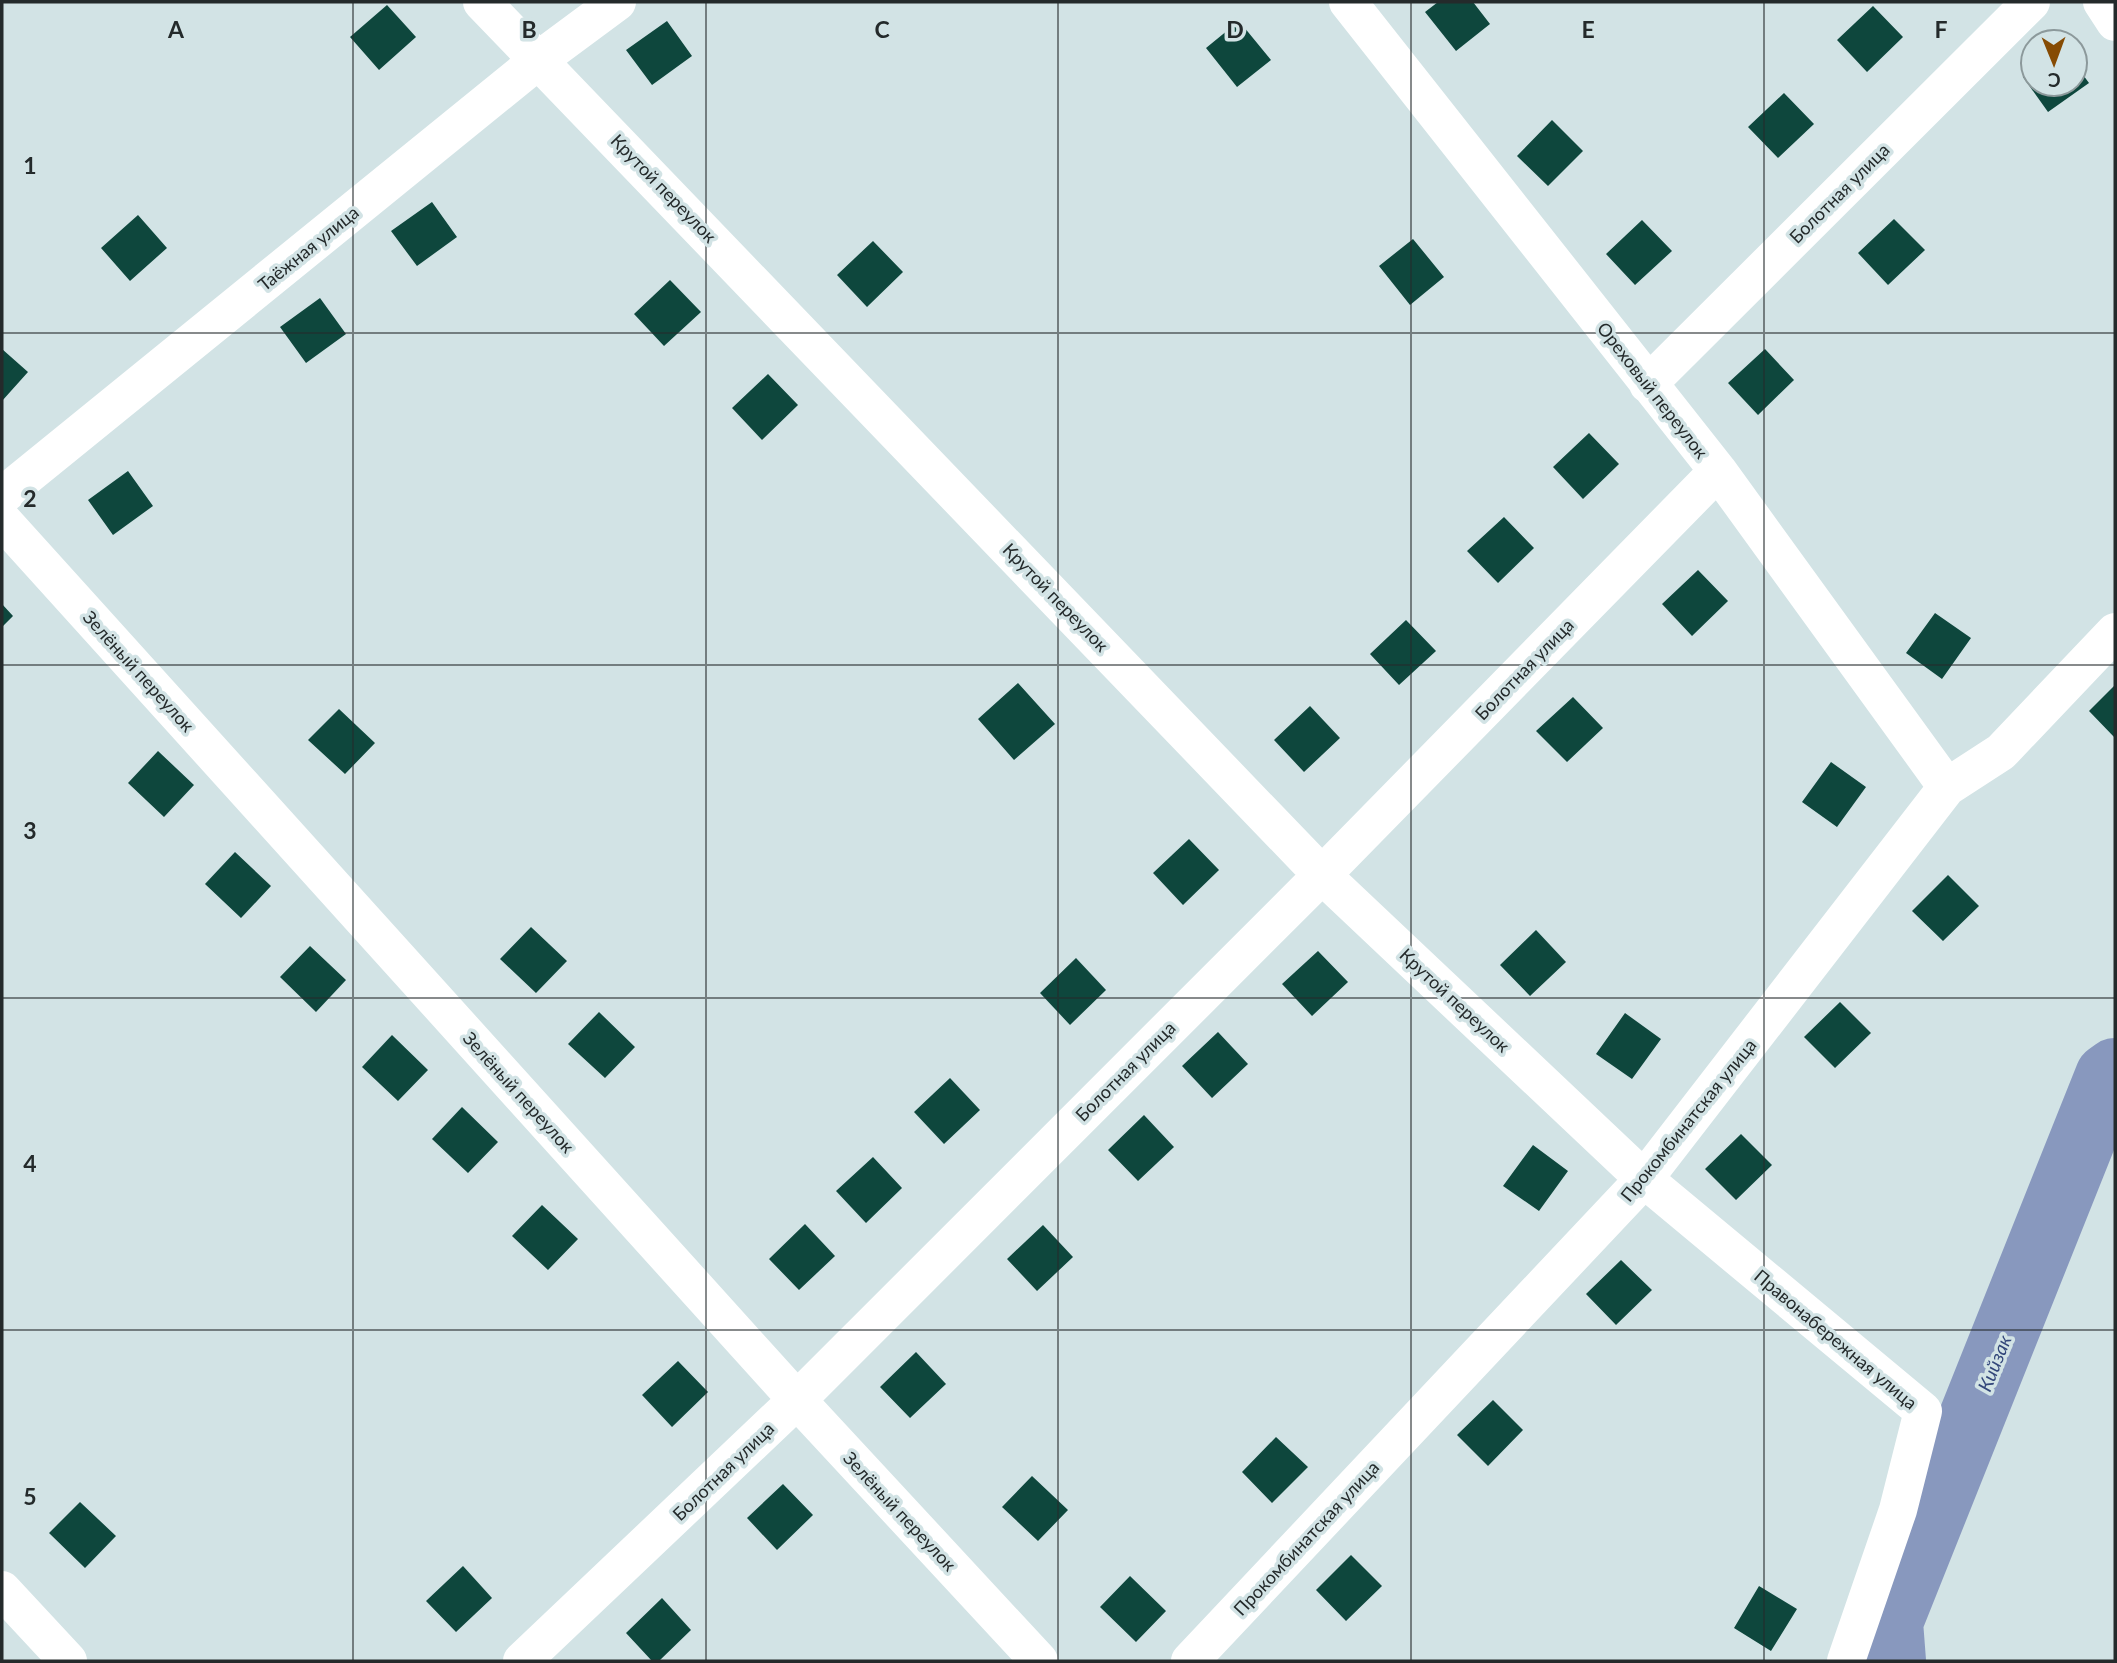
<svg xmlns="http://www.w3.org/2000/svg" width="2117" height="1663" viewBox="0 0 2117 1663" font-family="Lato,sans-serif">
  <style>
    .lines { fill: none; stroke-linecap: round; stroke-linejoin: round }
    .river { stroke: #8898be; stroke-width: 66 }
    .building { fill: #0e473d }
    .minor { stroke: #fff; stroke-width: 38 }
    .grid { fill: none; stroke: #242a2b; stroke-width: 2; stroke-opacity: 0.55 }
    .labels { text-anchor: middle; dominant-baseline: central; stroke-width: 7; stroke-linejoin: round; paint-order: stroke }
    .street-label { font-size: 18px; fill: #242a2b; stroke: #d2e3e5 }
    .water-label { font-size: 19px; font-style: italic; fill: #33477a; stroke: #d2e3e5 }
    .grid-label { font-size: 23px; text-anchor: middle; font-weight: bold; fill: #242a2b; stroke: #d2e3e5; stroke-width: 7; stroke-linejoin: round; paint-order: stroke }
  </style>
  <rect width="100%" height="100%" fill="#d2e3e5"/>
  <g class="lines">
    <path class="river" d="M1893,1661L1890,1622L2108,1076L2115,1071"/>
  </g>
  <path class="building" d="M1438,2H1473L1490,24L1456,51L1425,12Z
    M387,5L416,37L379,70L350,37Z
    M1873,6L1903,37L1867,72L1837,40Z
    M667,21L692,56L652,85L626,50Z
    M1239,21L1271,60L1237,87L1206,48Z
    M2075,64L2089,83L2048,112L2023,77L2033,69V84H2075Z
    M1784,93L1814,124L1778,158L1748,127Z
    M1552,120L1583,151L1548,186L1517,156Z
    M432,202L457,237L417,266L391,231Z
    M138,215L167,248L130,281L101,248Z
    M1894,219L1925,250L1888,285L1858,253Z
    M1642,220L1672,251L1635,285L1606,254Z
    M1413,239L1444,277L1410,305L1379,266Z
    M873,241L903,272L867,307L837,275Z
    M670,280L701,312L664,346L634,314Z
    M320,298L346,334L306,363L280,327Z
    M2,349L28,372L2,401Z
    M1765,349L1794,380L1758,415L1728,383Z
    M768,374L798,405L762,440L732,408Z
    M1589,433L1619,464L1583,499L1553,467Z
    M128,471L153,506L113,535L88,500Z
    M1504,517L1534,548L1498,583L1467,551Z
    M1698,570L1728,601L1692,636L1662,604Z
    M2,604L13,616L2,627Z
    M1935,613L1971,638L1942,679L1906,653Z
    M1406,620L1436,651L1399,685L1370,654Z
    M1018,683L1055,724L1014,760L978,719Z
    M2115,685V738L2089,711Z
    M1573,697L1603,728L1567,762L1536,731Z
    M1310,706L1340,738L1304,772L1274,740Z
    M339,709L375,743L345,774L308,740Z
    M158,751L194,785L164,817L128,783Z
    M1831,762L1866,787L1837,827L1802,802Z
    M1189,839L1219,870L1183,905L1153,873Z
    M235,852L271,886L241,918L205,884Z
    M1948,875L1979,906L1943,941L1912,911Z
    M531,927L567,961L536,993L500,959Z
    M1536,930L1566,962L1530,996L1500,965Z
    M310,946L346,980L316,1012L280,977Z
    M1318,951L1348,982L1312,1016L1282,984Z
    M1076,958L1106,990L1070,1025L1040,993Z
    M1840,1002L1871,1033L1835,1068L1804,1037Z
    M599,1012L635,1047L605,1078L568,1044Z
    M1625,1013L1661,1039L1632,1079L1596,1054Z
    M1218,1032L1248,1064L1212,1098L1182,1066Z
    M392,1035L428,1070L398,1101L362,1067Z
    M950,1078L980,1110L944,1144L914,1112Z
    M462,1107L498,1142L468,1173L432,1139Z
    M1144,1115L1174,1147L1138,1181L1108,1150Z
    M1741,1134L1772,1165L1736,1200L1705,1169Z
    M1533,1145L1568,1171L1539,1211L1503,1186Z
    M873,1157L902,1188L866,1223L836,1191Z
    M542,1205L578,1239L548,1270L512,1236Z
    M805,1224L835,1256L799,1290L769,1259Z
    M1043,1225L1073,1257L1037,1291L1007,1259Z
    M1621,1260L1652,1290L1616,1325L1586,1294Z
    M916,1352L946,1384L910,1418L880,1387Z
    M678,1361L708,1392L672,1427L642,1395Z
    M1493,1400L1523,1430L1488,1466L1457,1435Z
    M1276,1437L1308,1467L1272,1503L1242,1472Z
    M1032,1476L1068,1510L1038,1541L1002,1507Z
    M783,1484L813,1515L777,1550L747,1518Z
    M80,1502L116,1536L85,1568L49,1533Z
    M1351,1555L1382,1586L1346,1621L1316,1590Z
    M463,1566L492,1598L456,1632L426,1601Z
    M1130,1576L1166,1611L1136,1642L1100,1607Z
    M1759,1586L1797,1609L1771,1651L1734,1628Z
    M662,1598L691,1630L659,1661H652L626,1633Z"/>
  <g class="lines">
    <path class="minor" d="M482,2L1322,875L1644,1179L1923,1411L1898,1510L1846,1661
      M1348,2L1718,471L1947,787
      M2102,2L2115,22
      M1648,384L2031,2
      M2,496L540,59L617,2
      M2,520L797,1400L1039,1661
      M2,1590L68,1661
      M522,1661L797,1400L1322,875L1718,471
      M1190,1661L1644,1179L1947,787L2001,752L2115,632"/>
  </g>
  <path class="grid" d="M353,2V1661M706,2V1661M1058,2V1661M1411,2V1661M1764,2V1661M2,333H2115M2,665H2115M2,998H2115M2,1330H2115"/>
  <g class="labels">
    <g class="street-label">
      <text transform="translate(664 188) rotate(46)">Крутой переулок</text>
      <text transform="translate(1839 193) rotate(-45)">Болотная улица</text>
      <text transform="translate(308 248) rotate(-39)">Таёжная улица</text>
      <text transform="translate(1653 390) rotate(52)">Ореховый переулок</text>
      <text transform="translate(1056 597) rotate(46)">Крутой переулок</text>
      <text transform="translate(1524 669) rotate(-46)">Болотная улица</text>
      <text transform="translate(139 671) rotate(48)">Зелёный переулок</text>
      <text transform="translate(1455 1000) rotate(43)">Крутой переулок</text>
      <text transform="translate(1125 1071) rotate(-45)">Болотная улица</text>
      <text transform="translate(519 1092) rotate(48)">Зелёный переулок</text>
      <text transform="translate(1688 1120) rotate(-51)">Прокомбинатская улица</text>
      <text transform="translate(1836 1339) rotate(40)">Правонабережная улица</text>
      <text transform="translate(723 1471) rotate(-44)">Болотная улица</text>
      <text transform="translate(900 1511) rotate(47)">Зелёный переулок</text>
      <text transform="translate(1306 1538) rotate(-47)">Прокомбинатская улица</text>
    </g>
    <g class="water-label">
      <text transform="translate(1994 1363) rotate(-68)">Кийзак</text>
    </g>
  </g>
  <g class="grid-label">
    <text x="176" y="38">A</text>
    <text x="529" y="38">B</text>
    <text x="882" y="38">C</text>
    <text x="1235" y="38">D</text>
    <text x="1588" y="38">E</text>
    <text x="1941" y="38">F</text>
    <text x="30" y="174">1</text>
    <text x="30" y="507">2</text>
    <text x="30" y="839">3</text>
    <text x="30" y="1172">4</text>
    <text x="30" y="1505">5</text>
  </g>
  <rect width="2117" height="1663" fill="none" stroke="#242a2b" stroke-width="7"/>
  <g transform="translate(2054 63) rotate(179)"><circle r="33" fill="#d2e3e5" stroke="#8c999b" stroke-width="2"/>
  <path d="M0-5L12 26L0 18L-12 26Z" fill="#864b03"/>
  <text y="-10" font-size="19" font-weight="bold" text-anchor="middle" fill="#242a2b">С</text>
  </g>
</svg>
